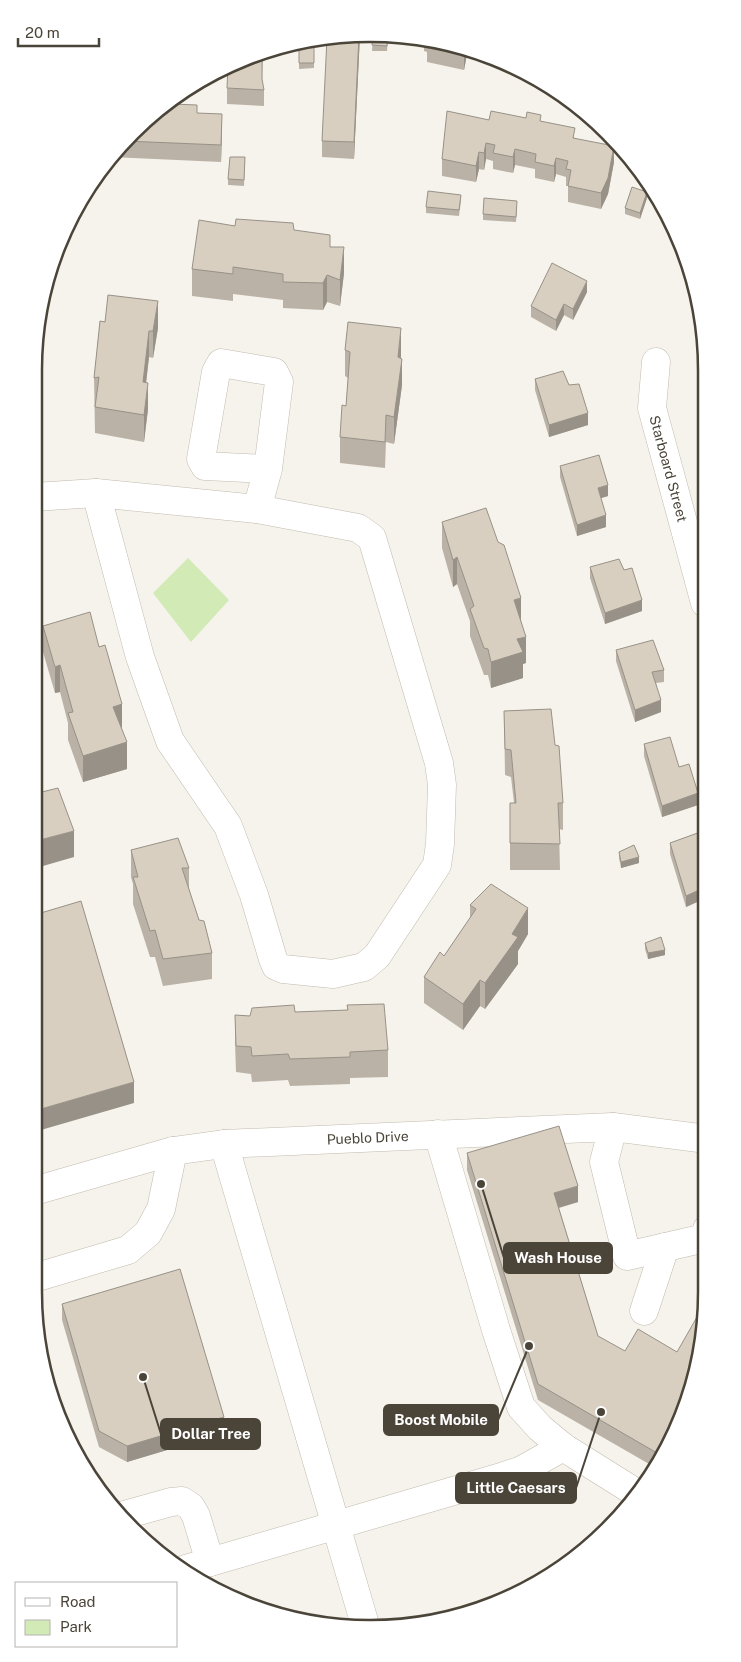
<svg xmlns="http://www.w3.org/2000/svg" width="741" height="1662" viewBox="0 0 741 1662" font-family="'Public Sans',sans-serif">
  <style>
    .green { fill: #d2eab5 }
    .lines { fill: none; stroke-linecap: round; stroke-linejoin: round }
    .minor-casing { stroke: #c2bbae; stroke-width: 29 }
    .minor { stroke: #fff; stroke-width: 28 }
    .wall { fill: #bab2a6 }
    .shaded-wall { fill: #979187 }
    .building { fill: #d8cfc1; stroke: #979187 }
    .labels { text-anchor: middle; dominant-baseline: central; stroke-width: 5; stroke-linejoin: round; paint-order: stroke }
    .street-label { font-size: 14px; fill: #4b4439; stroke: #fff }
    .rim { fill: none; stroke: #4b4439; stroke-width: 2.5 }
    .leader { fill: none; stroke: #4b4439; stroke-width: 2 }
    .callout-dot { fill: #4b4439; stroke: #fff; stroke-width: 2 }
    .callout { fill: #4b4439; stroke: #4b4439; stroke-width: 2 }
    .callout-label { font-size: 15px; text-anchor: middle; font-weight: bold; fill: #fff }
  </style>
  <rect width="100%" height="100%" fill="#f6f3ec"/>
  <path class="green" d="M188,558L229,600L191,642L153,593Z"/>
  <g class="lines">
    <defs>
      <g id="minor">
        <path id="s1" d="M656,362L652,408L705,603"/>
        <path d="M96,493L257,509L358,528L372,538L439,763L442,785L440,844L437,865L377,956L364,967L333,974L283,969L276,966L273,959L254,895L228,826L170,741L140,657Z"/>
        <path d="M34,497L96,493"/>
        <path d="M257,509L268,469L205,466L201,459L216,372L221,363L274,372L279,382L268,469"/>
        <path d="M613,1127L604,1162L627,1256L705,1238L707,1229"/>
        <path d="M438,1134L496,1330L521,1407L540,1428L563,1447L638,1494"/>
        <path d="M224,1144L366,1628"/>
        <path id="s2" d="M34,1191L173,1151L224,1144L613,1127L699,1138L707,1141"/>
        <path d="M34,1278L128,1250L148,1233L161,1209L173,1151"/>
        <path d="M644,1311L665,1247"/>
        <path d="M121,1516L171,1502L182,1501L191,1507L196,1516L210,1562"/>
        <path d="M186,1569L498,1478L522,1470L563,1447"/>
      </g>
    </defs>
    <use href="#minor" class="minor-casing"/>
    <use href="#minor" class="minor"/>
  </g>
  <path class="wall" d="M349,34L360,35L354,159L322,157V141Z
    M373,35L388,36L387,51H372Z
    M424,39L468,49L464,70L427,62V52L424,51Z
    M314,41V68L299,69V43Z
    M263,53L262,81L264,90V106L227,104V88Z
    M159,109L197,113L222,130L221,162L111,157L118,148Z
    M489,120L541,122L575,138L614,162L608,194L601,209L568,202V186H566V177L556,174L554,182L535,178V169L515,165L513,173L493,169V161L486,159L484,170L479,169L476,182L442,176V159Z
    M245,157L244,186L228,185V179Z
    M647,198L640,219L625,214V208Z
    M461,200L459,216L426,213V207Z
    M517,207L516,222L483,220V214Z
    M235,226L294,230L330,247L344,273L340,306L327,302L323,310L283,308V300L233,294V301L192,296V269Z
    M587,292L573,320L564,315L556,331L531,317V306Z
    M100,321L158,328L153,358L149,357L146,383L148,409L144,442L95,433L94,378Z
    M345,350L401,355L402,385L394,444L386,442L385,468L340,463V437L346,406L348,378L345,376Z
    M34,370L36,390V416H34Z
    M535,379L569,385L588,425L549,437L535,390Z
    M560,466L608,496L601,498L606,527L577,536L560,477Z
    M442,522L521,620L526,663L523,664V678L491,688L488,675H484L470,636V621L457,584L453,587L442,548Z
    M590,567L642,611L605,624L590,578Z
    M43,626L99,647L122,729L127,769L83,782L68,740V723L60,692L55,693L43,652Z
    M616,650L664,670V682L656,683L661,712L635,722L616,661Z
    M504,711L555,745L563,803V830L559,829L560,870H510V803H514L511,777L505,775Z
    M644,744L679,767L698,805L662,817L644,756Z
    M706,830V898L686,907L670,854V843Z
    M131,850L189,868V889L199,920L212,953V979L163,986L155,957H150L133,904V884L131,877Z
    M619,852L639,863L621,868L619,858Z
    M470,905L528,934L518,951V964L485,1009L480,1006L463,1030L424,1003V977L444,956L470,918Z
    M706,933V955L703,945V934Z
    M645,943L665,955L648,959L645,949Z
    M347,1005L388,1050V1077L350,1078V1084L290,1086L288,1080L252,1082L251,1074L236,1072L235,1042V1015L250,1016L295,1012L347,1010Z
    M707,1058V1088L704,1089L698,1066V1060Z
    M467,1153L578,1202L559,1208L598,1336L689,1400L662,1460L656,1468L538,1400L467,1170Z
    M62,1304L224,1433L127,1462L99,1447L62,1320Z"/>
  <path class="shaded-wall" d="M359,35H360L354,159V142Z
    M465,49H468L464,70V53Z
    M222,114V130L221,162V145Z
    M486,143V159L484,170V153Z
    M614,146V162L608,194L601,209V193Z
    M515,149V165L513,173V157Z
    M479,152V169L476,182V166Z
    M556,158V174L554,182V166Z
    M647,192V198L640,219V213Z
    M344,247V273L340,306V280Z
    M327,275V302L323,310V283Z
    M587,281V292L573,320V309Z
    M158,301V328L153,358V331Z
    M564,304V315L556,331V320Z
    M401,328V355L398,384V357Z
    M149,331V357L143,409V382Z
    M402,359V385L394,444V417Z
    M148,383V409L144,442V415Z
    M588,413V425L549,437V425Z
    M608,485V496L598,499V488Z
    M606,515V527L577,536V525Z
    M457,557V584L453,587V560Z
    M521,598V624L514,600Z
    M642,600V611L605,624V613Z
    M526,637V663L523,664V678L491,688V662L517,639Z
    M60,665V692L55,693V667Z
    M661,700V712L635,722V710Z
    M122,704V731L113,707Z
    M127,742V769L83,782V756Z
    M698,793V805L662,817V806Z
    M74,831V857L36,868V876H34V850L36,841Z
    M639,857V863L621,868V862Z
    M706,887V898L686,907V896Z
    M528,908V934L518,951V964L485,1009V983L512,934Z
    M665,950V955L648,959V953Z
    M480,980V1006L463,1030V1004Z
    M134,1082V1103L34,1132V1111Z
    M707,1082V1088L704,1089V1083Z
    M578,1186V1202L554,1209V1193Z
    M224,1417V1433L127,1462V1446Z"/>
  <path class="building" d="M349,34L359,35L354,142L322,141L327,38Z
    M373,35L388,36L387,46L372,45Z
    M429,40L465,49L464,53L427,46Z
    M312,41H314V63H299V43Z
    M262,53V79L264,90L227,88L228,66Z
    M171,104L197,105V113L222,114L221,145L125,141L159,109L171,110Z
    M447,111L489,120L491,111L526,118L527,112L541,115L540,121L575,128L573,138L614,146L608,178L601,193L568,186L571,170L566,169L568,161L556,158L554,166L535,162L536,154L515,149L513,157L493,153L495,145L486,143L484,153L479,152L476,166L442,159Z
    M230,157H245L244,180L228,179Z
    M632,187L647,192L640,213L625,208Z
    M428,191L461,195L459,210L426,207Z
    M484,198L517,201L516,217L483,214Z
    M236,219L293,223L294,230L330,235V247H344L340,280L327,275L323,283L283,282V274L233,267V274L192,269L199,220L235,226Z
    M552,263L587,281L573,309L564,304L556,320L531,306Z
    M108,295L158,301L153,331H149L143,382L148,383L144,415L95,407L99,377L94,378L100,321L105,322Z
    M348,322L401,328L398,357L402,359L394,417L386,415L385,442L340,437L342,405L346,406L350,352L345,350Z
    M35,365L36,390H34V370Z
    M563,371L569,385L579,384L588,413L549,425L535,379Z
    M599,455L608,485L598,488L606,515L577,525L560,466Z
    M486,508L498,542L504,545L521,598L514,600L526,637L517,639L523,652L491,662L488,649L484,648L470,609L474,606L457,557L453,560L442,522Z
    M619,559L624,570L632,568L642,600L605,613L590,567Z
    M90,612L99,647L105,645L122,704L113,707L127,742L83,756L68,713L73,712L60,665L55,667L43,626Z
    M653,640L664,670L652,672L661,700L635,710L616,650Z
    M551,709L555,745L559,746L563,803H558L560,844L510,843V803H516L511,750L505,749L504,711Z
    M670,737L679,767L689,764L698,793L662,806L644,744Z
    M58,788L74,831L36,841V849L34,850V794Z
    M706,830V887L686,896L670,843Z
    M178,838L189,868H182L199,920L204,921L212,953L163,959L155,930L150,931L133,877H138L131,850Z
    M634,845L639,857L621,862L619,852Z
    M491,884L528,908L512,934L518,937L485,983L480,980L463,1004L424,977L440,952L444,956L476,909L470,905Z
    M81,901L134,1082L34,1111V915Z
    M706,933V943L703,934Z
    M661,937L665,950L648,953L645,943Z
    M384,1004L388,1050L350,1052V1057L290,1059L288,1054L252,1056L251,1047L236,1046L235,1015L250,1016L252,1008L294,1005L295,1012L348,1010L347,1005Z
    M707,1058V1082L704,1083L698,1060Z
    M559,1126L578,1186L554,1193L598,1336L625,1351L638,1329L677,1352L705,1303L689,1400L664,1457L538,1384L467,1153Z
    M180,1269L224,1417L127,1446L99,1431L62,1304Z"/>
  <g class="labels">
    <g class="street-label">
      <text stroke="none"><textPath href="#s1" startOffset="109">Starboard Street</textPath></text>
      <text stroke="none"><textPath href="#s2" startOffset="340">Pueblo Drive</textPath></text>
    </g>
  </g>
  <path d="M0 0H741V1662H0ZM370 42H370A328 328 0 0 1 698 370V1292A328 328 0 0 1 370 1620H370A328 328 0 0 1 42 1292V370A328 328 0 0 1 370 42Z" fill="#fff" fill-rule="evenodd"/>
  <path class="rim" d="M370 42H370A328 328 0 0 1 698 370V1292A328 328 0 0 1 370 1620H370A328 328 0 0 1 42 1292V370A328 328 0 0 1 370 42Z"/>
  <path class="leader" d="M481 1184L504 1258M529 1346L498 1420M143 1377L161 1434M601 1412L576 1488"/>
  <g class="callout-dot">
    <circle cx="481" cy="1184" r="5"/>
    <circle cx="529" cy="1346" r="5"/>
    <circle cx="143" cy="1377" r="5"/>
    <circle cx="601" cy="1412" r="5"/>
  </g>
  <g class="callout">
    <rect x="504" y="1243" width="108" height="30" rx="5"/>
    <rect x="384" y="1405" width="114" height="30" rx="5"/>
    <rect x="161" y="1419" width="99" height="30" rx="5"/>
    <rect x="456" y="1473" width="120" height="30" rx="5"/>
  </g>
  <g class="callout-label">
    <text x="558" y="1263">Wash House</text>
    <text x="441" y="1425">Boost Mobile</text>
    <text x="211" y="1439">Dollar Tree</text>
    <text x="516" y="1493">Little Caesars</text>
  </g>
  <rect x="15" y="1582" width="162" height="65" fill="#ffffff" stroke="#b7b4b0"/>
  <rect x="25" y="1598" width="25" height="8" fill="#ffffff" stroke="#b7b4b0"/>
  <text x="60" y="1607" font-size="15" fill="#4b4439">Road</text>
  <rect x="25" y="1620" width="25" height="15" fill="#d2eab5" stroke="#b7b4b0"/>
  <text x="60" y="1632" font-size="15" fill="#4b4439">Park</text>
  <path d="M18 38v8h81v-8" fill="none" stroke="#4b4439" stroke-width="2.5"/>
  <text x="25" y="38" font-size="15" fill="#4b4439" stroke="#ffffff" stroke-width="4" paint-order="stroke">20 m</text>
</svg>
